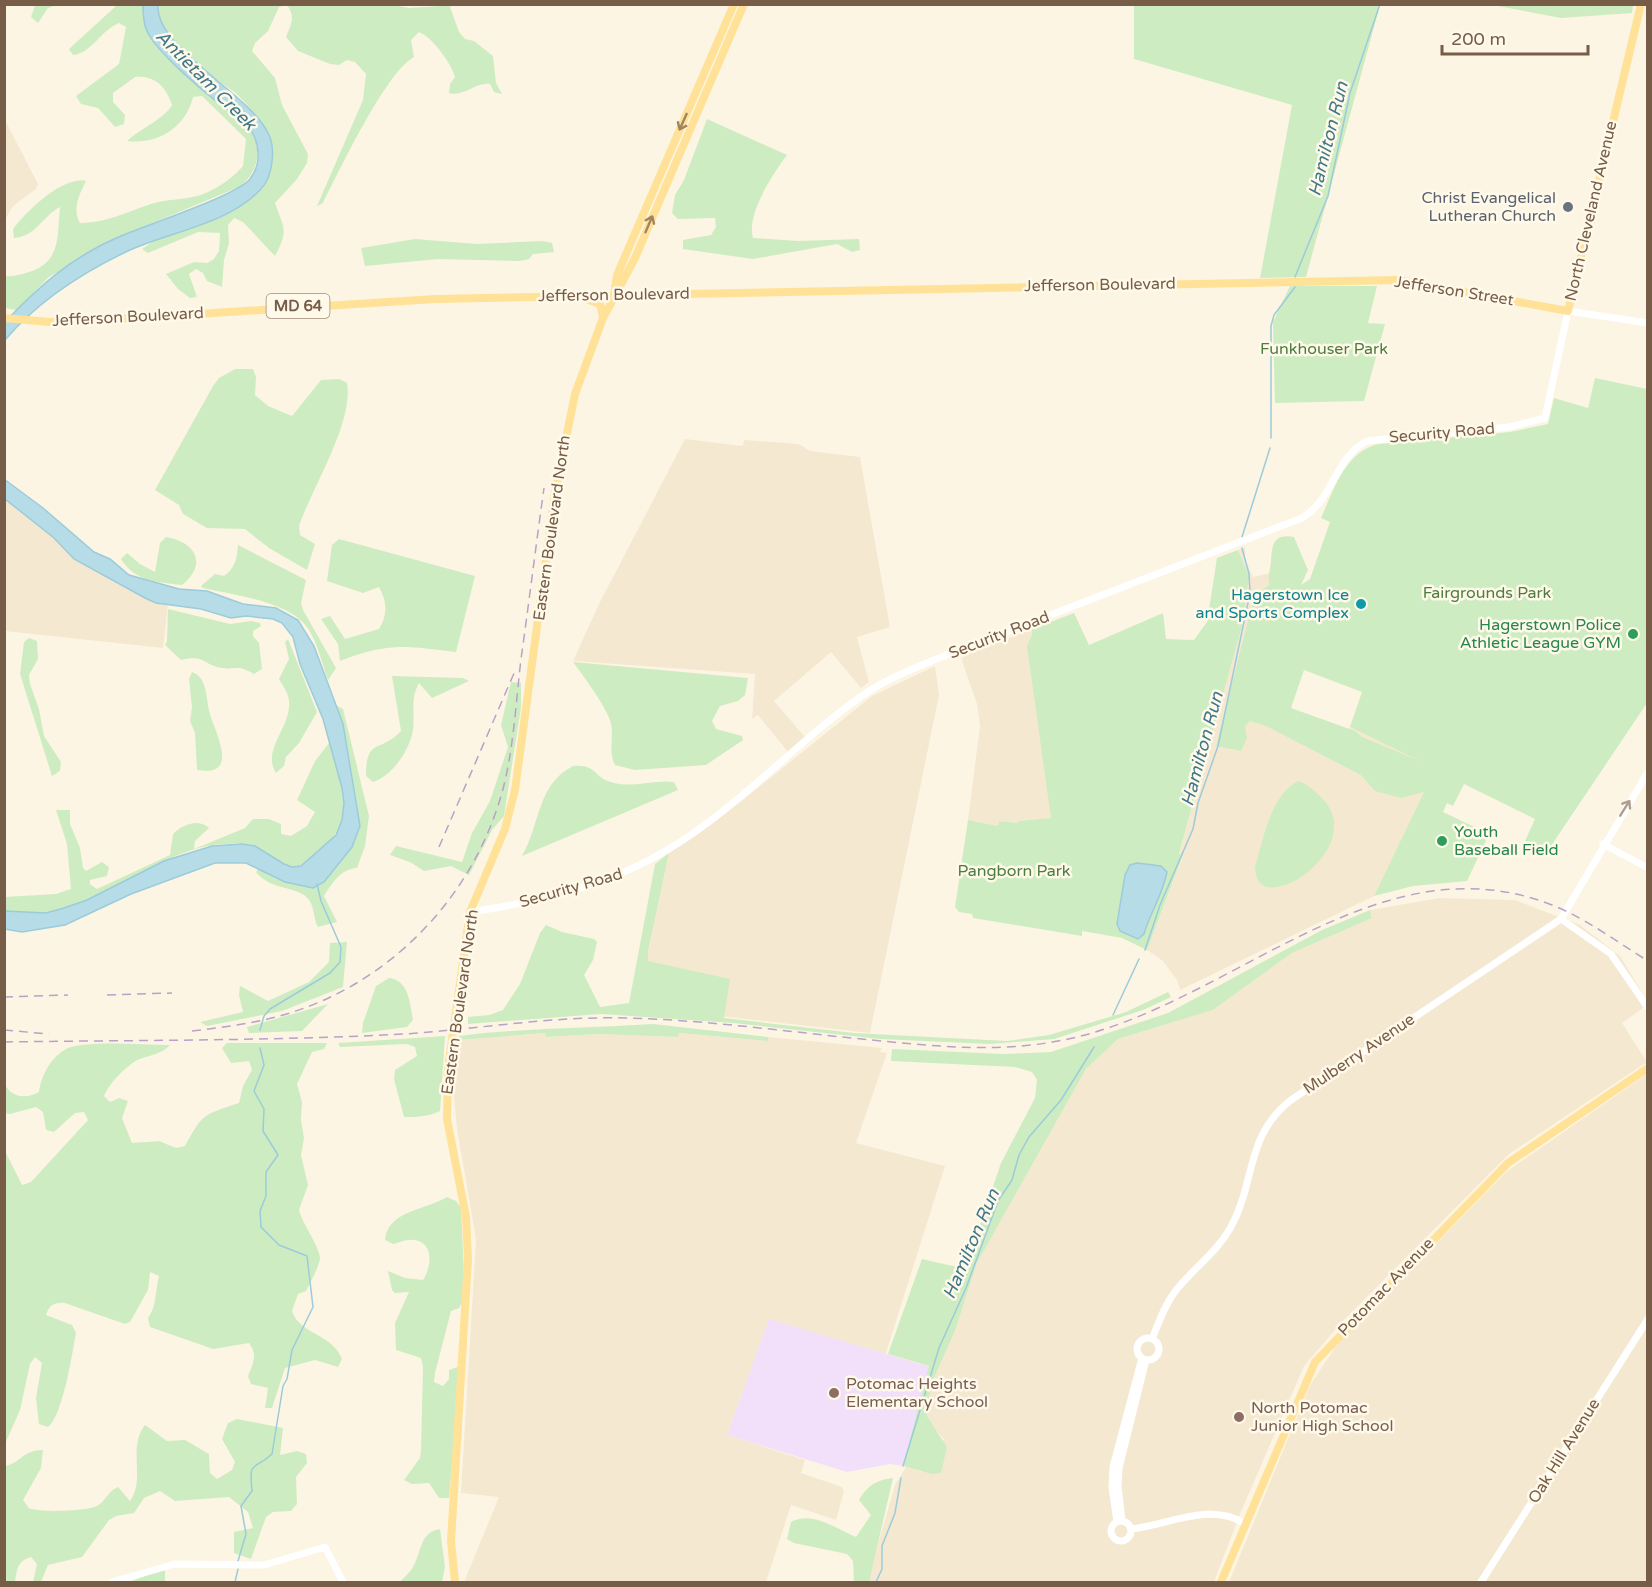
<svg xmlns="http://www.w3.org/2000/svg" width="1652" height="1587" viewBox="0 0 1652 1587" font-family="'Varela Round',sans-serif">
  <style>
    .residential { fill: #f5e8d1 }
    .education { fill: #f2e0fa }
    .green { fill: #ceecc1; fill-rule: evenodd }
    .water { fill: #b6dce8; stroke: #9ccbda; stroke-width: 1.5 }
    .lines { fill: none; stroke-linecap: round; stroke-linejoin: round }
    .stream { stroke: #9ccbda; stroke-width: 1.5 }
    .minor { stroke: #fff; stroke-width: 7 }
    .major { stroke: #ffe298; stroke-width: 8 }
    .rail { stroke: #b9a1c7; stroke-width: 1.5; stroke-dasharray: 9 6; stroke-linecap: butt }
    .oneway { stroke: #a08560 }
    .oneway2 { stroke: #ad9e91 }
    .worship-dot { fill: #6b7280; stroke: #fff9ea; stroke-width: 2 }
    .culture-dot { fill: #0f9aa8; stroke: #fff9ea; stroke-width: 2 }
    .leisure-dot { fill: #2e9e5b; stroke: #fff9ea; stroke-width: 2 }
    .education-dot { fill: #8d6e63; stroke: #fff9ea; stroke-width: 2 }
    .labels { text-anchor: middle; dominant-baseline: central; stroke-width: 5; stroke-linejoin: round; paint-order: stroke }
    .shield { fill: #fff9ea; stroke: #a08c79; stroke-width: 1.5 }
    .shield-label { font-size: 15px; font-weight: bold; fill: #775d48 }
    .worship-label { font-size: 16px; fill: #5b616d; stroke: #fff9ea; text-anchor: end }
    .street-label { font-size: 16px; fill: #775d48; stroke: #fff9ea }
    .park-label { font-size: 16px; fill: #4c7d3f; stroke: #fff9ea }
    .culture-label { font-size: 16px; fill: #0d838f; stroke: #fff9ea; text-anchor: end }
    .leisure-label { font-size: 16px; fill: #27864d; stroke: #fff9ea; text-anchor: end }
    .education-label { font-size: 16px; fill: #785e54; stroke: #fff9ea; text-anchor: start }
    .water-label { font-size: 18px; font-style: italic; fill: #40788b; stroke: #fff9ea }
  </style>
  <rect width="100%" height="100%" fill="#fdf5e3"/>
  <path class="residential" d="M5,120L38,184L36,189L13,206L5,220Z
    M685,439L743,446L744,440L799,444L810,451L860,457L890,627L857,637L869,682L861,688L831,652L774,701L805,737L788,752L758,715L752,719L755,674L573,661L599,604Z
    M5,499L54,538L74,559L145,598L168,604L163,648L5,631Z
    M1245,547V559L1253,577L1279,571L1302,583L1248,704L1344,741L1350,727L1436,768L1374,896L1180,990L1177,980L1163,961L1147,950L1183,856L1179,855L1244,619L1249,576L1238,550Z
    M1032,629L1051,818L1019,821L1018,823L999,821L998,826L968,820L980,726L977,704L962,661L963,656Z
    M935,666L939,695L870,1033L728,1017L636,1011L669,853L739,803L872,696Z
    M1439,898L1515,900L1580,925L1620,956L1648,1002L1647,1005L1622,1023L1647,1062L1509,1154L1342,1322L1304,1366L1240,1514L1214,1582H867L895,1485L906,1467L923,1472L944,1439L931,1425L927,1416L931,1385L955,1331L977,1263L1086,1069L1118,1039L1213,1010L1292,953L1372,918L1370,910Z
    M546,1033V1037L598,1034L678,1037V1033L768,1041V1037L882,1048L880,1052L887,1053L856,1143L945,1166L885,1356L769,1320L727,1435L805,1460L801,1473L842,1487L844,1491L836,1520L791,1505L766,1582H464L499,1497L461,1493L476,1239L457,1129L454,1097L456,1070L461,1040Z
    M1647,1074V1582H1229L1310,1385L1336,1346L1506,1172Z"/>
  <path class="education" d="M769,1319L934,1368L903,1466L890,1464L847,1472L727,1435Z"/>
  <path class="green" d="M389,4L409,8L454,5L450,7L459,32L465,39L474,41L493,56L496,83L502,94L494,92L490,84C475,82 465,97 449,93L450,84L455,77C451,63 432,37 419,32L411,40L414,57C386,72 339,171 323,203L317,206L363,100L366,74L355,62L347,60L339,65L330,64L298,51L286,37C291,24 296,17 287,5L279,7L268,31L255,43L252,51L275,78L282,105L308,154L307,163L297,179L275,203C284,229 289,229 275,256L243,222L234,218L228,225L229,243L224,260L222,287L207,281L203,273L196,269L189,274L197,297L190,298L178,289L166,274L194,262L207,263L214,259L219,251L220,233L198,232L148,253L142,249L154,241L221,215L237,208L263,188L262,122C253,112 244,100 233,91C210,74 156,37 158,5Z
    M35,5V4L57,5L48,8L38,23L31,17Z
    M117,5H143C144,16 145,30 152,40C164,59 201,89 220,103C228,110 239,114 246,122C263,144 261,171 239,187L119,237L49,277L16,310L5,308V276C14,277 23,274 32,271C62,260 57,233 60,207C43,216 35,237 14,238L13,229C27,211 62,176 86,181C79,195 72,209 80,223C106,223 127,212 151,204C166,199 182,200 197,196C213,192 233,178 243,166L246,139L202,96L193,97C186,127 158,145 127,141C140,129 165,118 172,105C166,87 155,75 135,77L113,93V102L125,115L124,124L115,127L98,108L81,104L76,96L119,64L126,27L119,23C101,30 92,53 73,55L69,49Z
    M1134,5H1380L1306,277L1260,278L1292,105L1134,59Z
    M1493,5L1633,4V5L1632,13L1561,18Z
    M707,119L787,155C773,174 746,214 753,238L798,241L859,239L860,250L852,252L837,244L753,259L683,249V240L711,235L716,227L715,218L678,219L672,213L675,195L684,180Z
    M415,239L477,244L543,241L552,243L554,252L533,254L529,259L520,261L438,259L365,266L361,248Z
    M1290,286H1377L1368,323L1385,324L1364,401L1275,403L1273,322Z
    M235,369H253L256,377L255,395L268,406L292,416L321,380L339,379L347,383C354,422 312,488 299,526L300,535L315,544L307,570L269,548L245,529L207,528L183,514L179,505L155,490L213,386L219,378Z
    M1595,378L1647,389V703L1549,849L1542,850L1525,841L1535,819L1464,784L1453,806L1447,803L1443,812L1489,834L1467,881L1413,886L1374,896L1424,792L1401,798L1375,791L1361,775L1266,726L1250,721L1245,726L1247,738L1241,751L1216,746L1254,597L1270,584C1267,579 1270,570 1271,562C1272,545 1273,533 1294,537L1308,570L1301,585L1310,579L1330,522L1321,518C1334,490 1344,453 1378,444L1510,432L1548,424L1554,398L1588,408ZM1304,670L1362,692L1350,727L1420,761L1362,737L1355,731L1291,708Z
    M166,537C196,542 208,564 182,585C158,582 135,582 121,559L127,553L140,564L155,572L160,543Z
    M339,539L475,576L456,652C404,646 390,642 340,661L338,644L321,619L330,616L345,639L379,629C388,615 387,601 379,587L363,593L327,581L332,545Z
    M238,545L306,580L301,603L303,610L336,668L328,680C322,663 317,641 307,627C288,601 233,595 203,588L201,586L215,574L224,576C235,568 237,559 238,545Z
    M1238,550L1249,576L1244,619L1179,854L1183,855L1147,950L1122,938L1082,931V936L973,918L972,914L959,912L955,907L968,820L998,826L999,821L1018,823V821L1051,818L1027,646L1032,635V629L1074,613L1089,645L1163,613L1166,639L1194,640L1207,622L1217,558Z
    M168,609L230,624L251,621L260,623L261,626L253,631V636L259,643L262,669L254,674C237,664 238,670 222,668C203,665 205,654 181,660L165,645L167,641Z
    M29,638L37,641L38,659L29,675L30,684L39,709L44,736L61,762L60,771L52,776L20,674L24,642Z
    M288,639L317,712L299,743L286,757L284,766L276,773C260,748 296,724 288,696C286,689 282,685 279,679L289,659L285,642Z
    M573,662L748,678L745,695L738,701L720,706L712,721L716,729L742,736L743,740L706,765L635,770L615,765C608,751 614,738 611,723C606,706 584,677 573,662Z
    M192,672C208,677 206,701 210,714C215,732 241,778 197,770L195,733L190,721L192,707L189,679Z
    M392,676L463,678L469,681L432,698L419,683C410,699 415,713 413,730C410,750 392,776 373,782L366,776C366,737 379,754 401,731Z
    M511,682L521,683V708L504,816L492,830L469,875L451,866L424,871L410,862L390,855L396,846L462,862L472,833L490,801L508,747L501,725Z
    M334,704L343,709L369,816L365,846L357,868C341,869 332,883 324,896L337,922L318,927C313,919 315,908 309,900C298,885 270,891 256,872L259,868L271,876L313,888L324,882L360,826L346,738Z
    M329,743C342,783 358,819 320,851C314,855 309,862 302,865C286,874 268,851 254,846C242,842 225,844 213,845C154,854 104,906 45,913C32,915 18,912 5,911L4,897L56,894L71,889L67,844L56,810H70V824L80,848L83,868L86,871L102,862L109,867L107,876L90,880V884L97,889L170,855L173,834C182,825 198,818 209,828L195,841L194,849L245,828L253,819H269L281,824V834L291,836L307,826L315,812L297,800L315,761Z
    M573,766C597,764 593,777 611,782C631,789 654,779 674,782L678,790L522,856C540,825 537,784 573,766Z
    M1298,781C1308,784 1313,790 1321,797C1373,847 1255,925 1255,867C1264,838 1270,796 1298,781Z
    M669,853L648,952V961L730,979L724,1018L854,1033L1007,1041L1049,1035L1126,1012L1168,992L1171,997L1143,1010L1054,1039L990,1044L880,1039L733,1023L601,1014L468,1024V1017L489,1015L503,1010L520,984L540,933L546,925L562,932L594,939L597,942L593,960L584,975L600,1007L629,1003L655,864Z
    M1370,910L1372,918L1292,953L1213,1010L1118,1039L1086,1069L977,1263L955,1331L931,1385L927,1416L947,1447L941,1473L932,1474L903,1466L929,1366L888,1354L922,1259L957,1267L965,1261L973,1245L1001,1163L1035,1098L1037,1080L1032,1072L1015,1067L891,1061L892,1049L1004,1054L1051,1052L1168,1013L1322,930Z
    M347,942L343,987L282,1011L207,1026L200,1022L243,1012L239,995L240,986L268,1001L309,982L329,962L330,943Z
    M389,978C409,980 410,1004 413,1020L407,1027L362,1033L363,1023L376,986Z
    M328,1004L302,1031L249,1033L247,1027Z
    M653,1024L768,1037V1041L679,1033L678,1037L598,1034L546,1037L545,1033L461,1040L454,1097L451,1093L459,1036C523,1028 588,1028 653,1024Z
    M445,1036L440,1111C428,1117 416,1117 404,1117L394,1079L395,1070L417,1056L415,1047L407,1044L340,1047L338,1043Z
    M227,1043H327L324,1049L312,1052L297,1084L302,1102L301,1120L304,1138L301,1155L308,1185L299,1210C302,1223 321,1249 320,1259C318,1269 311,1281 306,1291L298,1294L292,1311C300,1335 332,1333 342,1359L338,1367L315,1360L285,1368L272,1408H265L268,1388L251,1384L248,1376C253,1363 258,1355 249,1343L213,1349L150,1327L148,1318C157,1306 155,1291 159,1276L150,1272L148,1290L130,1322L125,1324L65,1303C55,1302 49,1305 46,1315L72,1325L76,1333C72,1354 63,1415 48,1427L39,1424L36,1398L42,1363L35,1357L30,1364L20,1410L5,1444V1151L22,1185L31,1182L88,1120L84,1112L75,1113L54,1132L46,1130L43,1112L36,1107L10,1114L5,1113V1084C11,1098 26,1099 39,1092C41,1076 51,1056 68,1048C89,1040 146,1045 170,1045C162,1054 150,1055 140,1059C127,1064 109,1084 104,1096L110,1102L119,1098L128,1101L122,1118L132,1143L159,1141L176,1148L185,1146C203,1113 203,1115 239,1103L243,1086L252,1070L249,1061L231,1063L222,1048Z
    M447,1197L456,1201L461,1208L465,1297L459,1308L451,1311L435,1373L434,1382L443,1386L449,1379V1370L458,1367L459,1383L449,1498H439L429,1483L412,1484L404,1480L420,1458L421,1450L423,1367L421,1358L396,1350L395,1323L409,1292L395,1293L392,1290L388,1271L405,1278L423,1280C432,1267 434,1241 413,1240C406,1239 399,1243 393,1244L385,1240C388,1210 426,1210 447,1197Z
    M237,1419L283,1428L280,1455L297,1451L306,1454L307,1463L296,1477L297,1504L291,1511L273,1512L266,1517L251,1559L234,1553V1532L253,1528L248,1512L229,1497L175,1501L160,1491L144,1498L134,1513L116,1516L109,1520L82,1557L48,1565L41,1582H33L37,1564L31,1557C17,1561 17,1570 15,1582H5V1466C19,1464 23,1450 43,1450L41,1468L23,1500C24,1501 28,1507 29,1508C39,1513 88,1511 97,1506C106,1501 108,1491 118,1487L130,1501C146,1479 127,1448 145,1425L167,1441L185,1440L209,1454L210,1473L217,1479L232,1470L235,1462L222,1439L228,1423Z
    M893,1478L869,1582H854L853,1561L847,1554L794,1543L787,1539L791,1522C812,1510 836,1529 856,1537L871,1515L859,1500C868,1485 876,1480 893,1478Z
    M440,1529L445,1567L442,1582H400C405,1576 412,1571 415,1563C422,1548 421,1532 440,1529Z
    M165,1568V1582H130Z"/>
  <path class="water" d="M143,5H158C155,48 248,92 268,133C276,147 273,177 261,189C229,224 172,231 130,250C83,272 39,300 5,340V322C40,285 73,256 121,236C146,225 236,196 250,179C261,165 260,146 252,132C244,119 233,113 221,105C203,91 156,52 147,31C143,23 143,13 143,5Z
    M4,479L43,508L94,552L110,559L129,575L179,589L207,591L243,604L276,608L298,620L314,646L343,724L360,826L352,847L324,882L313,888L285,882L246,863H215L131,894L65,925L22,932L5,929V911L46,913L64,908L87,900L164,861L212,846L242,844L255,846L284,864L292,867L301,866L336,835L342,820L344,803L342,788L323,719L300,664L293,637L282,623L273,619L246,616L231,618L201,609L156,603L145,598L74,559L54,538L5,499Z
    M1137,863L1161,866L1167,872C1163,894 1150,913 1144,934L1138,939L1120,931L1117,924L1125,875L1130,865Z"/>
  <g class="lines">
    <path class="stream" d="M1295,277L1328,196L1350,93L1380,4
      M1271,438V326L1274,315L1295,287
      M1242,537L1270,448
      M1145,950L1160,905L1193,829L1198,803L1218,746L1250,593L1249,574L1242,548
      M1113,1015L1139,959
      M260,1030L264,1016L270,1009L330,973L340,962L341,947L321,901L317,884
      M903,1466L939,1348L966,1288L998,1201L1012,1180L1019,1155L1029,1137L1061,1100L1094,1047
      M238,1561L246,1534L241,1506L252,1491C249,1459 252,1472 272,1454L283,1386L287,1379L292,1350L313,1307L307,1256L279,1245L261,1227L260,1211L266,1196V1172L278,1155L263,1131L264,1109L254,1091L264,1065L260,1048
      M235,1582L238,1569
      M876,1582L882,1569V1546L895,1513L901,1478"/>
    <path class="minor" d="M1603,844L1648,868
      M470,912C559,899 633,879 706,824C762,783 811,730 869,691C889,678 912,669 934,660L1302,518C1334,499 1334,458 1367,441L1509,427L1545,418L1568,311L1648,323
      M1561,919L1611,954L1648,1008
      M1137 1349a11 11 0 1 1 22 0a11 11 0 1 1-22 0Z
      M1152,1339C1159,1322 1165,1304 1177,1289C1195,1267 1217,1252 1231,1227C1256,1181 1245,1136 1291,1100L1561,919L1648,772
      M1111 1531a10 10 0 1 1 20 0a10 10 0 1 1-20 0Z
      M1122,1521L1118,1487L1119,1468L1146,1360
      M1117,1522L1112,1487L1113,1467L1142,1358
      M1131,1529C1168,1525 1212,1501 1245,1524
      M112,1582L175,1564L264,1565L325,1547L343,1582
      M1481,1582L1648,1319"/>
    <path class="major" d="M615,289L617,275L734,4
      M586,299L600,304L603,317
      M4,318L50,322L88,321L435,299L1398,280L1568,311L1641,4
      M455,1582L451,1541L468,1260L466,1217L447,1119L448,1068L470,912L505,829L515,790L555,493L575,394L603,318L635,258L744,4
      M1221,1582L1315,1362L1508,1163L1648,1068"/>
    <path class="rail" d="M439,847L515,671
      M107,995L172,993
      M4,997L68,995
      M4,1030L49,1034
      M192,1031C225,1027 258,1023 290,1013C395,980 477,892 504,785C514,744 516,701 521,659C529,602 536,545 544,488
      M4,1042C138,1040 272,1041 405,1034C478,1029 552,1016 625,1018C708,1020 790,1032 871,1040C934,1046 995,1053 1058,1041C1226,1011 1374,835 1552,905C1587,919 1617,942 1648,961"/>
  </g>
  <defs><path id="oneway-shaft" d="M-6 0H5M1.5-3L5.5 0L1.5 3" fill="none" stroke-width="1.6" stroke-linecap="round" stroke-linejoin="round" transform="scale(1.5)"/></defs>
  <g class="oneway">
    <use href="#oneway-shaft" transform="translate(683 122) rotate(114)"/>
    <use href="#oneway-shaft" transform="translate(649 224) rotate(-67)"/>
  </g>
  <use class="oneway2" href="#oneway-shaft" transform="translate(1625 808) rotate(-58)"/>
  <circle class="worship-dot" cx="1568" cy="207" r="6"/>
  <circle class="culture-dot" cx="1361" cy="604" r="6"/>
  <g class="leisure-dot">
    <circle cx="1633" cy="634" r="6"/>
    <circle cx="1442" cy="841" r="6"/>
  </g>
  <g class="education-dot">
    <circle cx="834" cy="1393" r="6"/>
    <circle cx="1239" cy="1417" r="6"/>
  </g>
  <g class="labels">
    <rect class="shield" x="266.5" y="294" width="63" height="24" rx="4.5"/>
    <g class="shield-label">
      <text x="298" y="306">MD 64</text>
    </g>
    <g class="worship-label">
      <text x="1556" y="198">Christ Evangelical<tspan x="1556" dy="18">Lutheran Church</tspan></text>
    </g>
    <g class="street-label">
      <text transform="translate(1591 211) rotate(-77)">North Cleveland Avenue</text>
      <text transform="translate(1100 285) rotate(-1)">Jefferson Boulevard</text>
      <text transform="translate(1454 291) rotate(9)">Jefferson Street</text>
      <text transform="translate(614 295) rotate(-1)">Jefferson Boulevard</text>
      <text transform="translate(128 317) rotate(-3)">Jefferson Boulevard</text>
      <text transform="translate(1442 433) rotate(-5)">Security Road</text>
      <text transform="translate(552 528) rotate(-82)">Eastern Boulevard North</text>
      <text transform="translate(999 635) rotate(-21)">Security Road</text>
      <text transform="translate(571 888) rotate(-16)">Security Road</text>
      <text transform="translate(460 1002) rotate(-82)">Eastern Boulevard North</text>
      <text transform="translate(1359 1054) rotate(-34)">Mulberry Avenue</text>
      <text transform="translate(1386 1287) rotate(-46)">Potomac Avenue</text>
      <text transform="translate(1564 1451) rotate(-58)">Oak Hill Avenue</text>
    </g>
    <g class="park-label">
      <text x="1324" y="349">Funkhouser Park</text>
      <text x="1487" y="593">Fairgrounds Park</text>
      <text x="1014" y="871">Pangborn Park</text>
    </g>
    <g class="culture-label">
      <text x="1349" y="595">Hagerstown Ice<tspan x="1349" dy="18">and Sports Complex</tspan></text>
    </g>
    <g class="leisure-label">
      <text x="1621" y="625">Hagerstown Police<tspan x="1621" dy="18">Athletic League GYM</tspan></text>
      <text x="1454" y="832" text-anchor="start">Youth<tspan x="1454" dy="18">Baseball Field</tspan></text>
    </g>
    <g class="education-label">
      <text x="846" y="1384">Potomac Heights<tspan x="846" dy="18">Elementary School</tspan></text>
      <text x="1251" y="1408">North Potomac<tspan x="1251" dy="18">Junior High School</tspan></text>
    </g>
    <g class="water-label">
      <text transform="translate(206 80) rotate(45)">Antietam Creek</text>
      <text transform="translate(1328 139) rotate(-76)">Hamilton Run</text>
      <text transform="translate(1202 749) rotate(-75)">Hamilton Run</text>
      <text transform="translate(971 1244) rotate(-67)">Hamilton Run</text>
    </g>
  </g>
  <rect width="1652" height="1587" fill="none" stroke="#775d48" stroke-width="12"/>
  <path d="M1442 45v9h146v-9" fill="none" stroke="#775d48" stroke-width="3"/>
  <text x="1451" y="45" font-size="18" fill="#775d48" stroke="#fff9ea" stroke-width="4.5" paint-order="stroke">200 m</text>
</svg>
